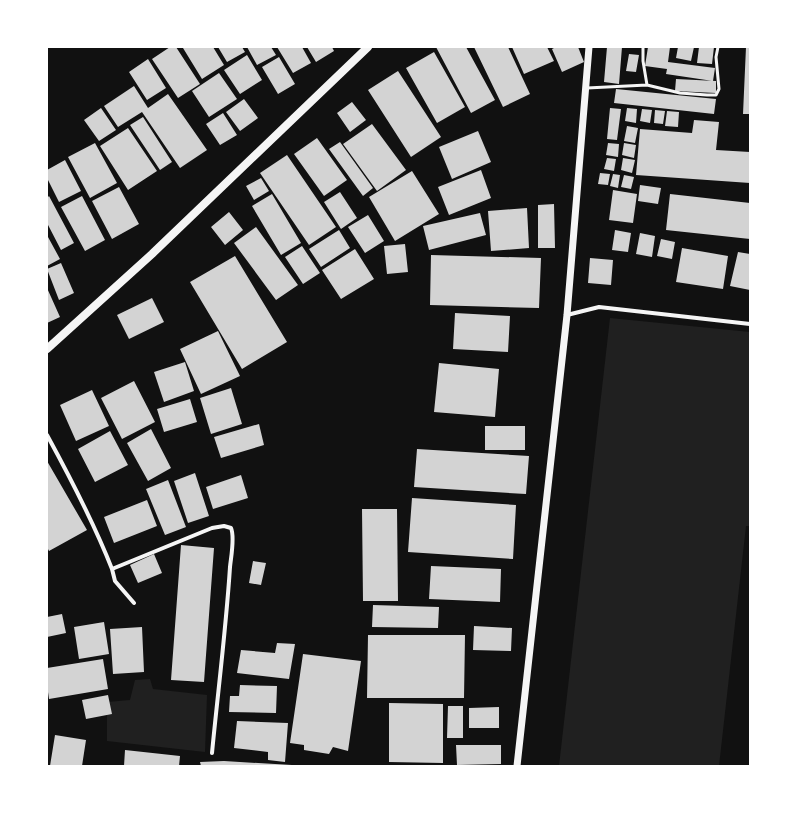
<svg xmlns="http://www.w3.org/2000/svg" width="797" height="813" viewBox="0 0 797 813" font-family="Raleway,sans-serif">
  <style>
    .green { fill: #202020 }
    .building { fill: #d3d3d3 }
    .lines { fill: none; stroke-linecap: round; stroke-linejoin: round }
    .service { stroke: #f5f5f5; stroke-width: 3 }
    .minor { stroke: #f5f5f5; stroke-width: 4 }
    .tertiary { stroke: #f5f5f5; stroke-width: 7 }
    .secondary { stroke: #f5f5f5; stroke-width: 8 }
  </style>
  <rect width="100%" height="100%" fill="#111"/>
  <path class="green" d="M610,318L750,332V526H746L719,766H559Z
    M150,679L153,689L207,695L205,752L107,741V702L130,700L135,680Z"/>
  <path class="building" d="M170,47H176L200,84L178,98L152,59Z
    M185,47H213L224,65L202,79L183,48Z
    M218,47H242L245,52L227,62Z
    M247,47H271L276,55L257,65Z
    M277,47H302L311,63L293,73Z
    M307,47H332L334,51L316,62Z
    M436,47H466L495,100L471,113Z
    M474,47H508L530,94L503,107Z
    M512,47H547L554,61L524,74Z
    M556,47H578L584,62L562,72L552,49Z
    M607,47H622L619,84L604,82Z
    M648,47H670L668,62L715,68L713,81L666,74L667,69L645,66Z
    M678,47H694L691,61L676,58Z
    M699,47H714L712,64L697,63Z
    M746,47H750V114H743Z
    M434,52L465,107L437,123L406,68Z
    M629,54L639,55L636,72L626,71Z
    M247,55L262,80L240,94L224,70Z
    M279,57L295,84L278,94L262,67Z
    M148,59L166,88L147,100L129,72Z
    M398,71L441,137L411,157L368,90Z
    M219,73L237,99L209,117L192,91Z
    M676,79L716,81V93L675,91Z
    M134,86L148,108L168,94L207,150L180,168L142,112L118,127L104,106Z
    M616,89L716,99L714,114L614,103Z
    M244,99L258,118L240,131L226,112Z
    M352,102L366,120L350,132L337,113Z
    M101,108L116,130L99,141L84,120Z
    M610,108L621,109L617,140L607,139Z
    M627,108L637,109L636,123L625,121Z
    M642,109L652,110L650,123L640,121Z
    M655,110L665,111L663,124L654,123Z
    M667,111L679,112L678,127L665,126Z
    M223,113L237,135L220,145L206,124Z
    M143,117L172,162L160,170L130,125Z
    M694,120L719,122L716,150L750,152V183L636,175L640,129L692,133Z
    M372,124L406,170L377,191L343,144Z
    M627,126L638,128L635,143L624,141Z
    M128,128L157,171L128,190L100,146Z
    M478,131L491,162L452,179L439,147Z
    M317,138L347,180L324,196L294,154Z
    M340,142L373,188L363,196L329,149Z
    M95,143L117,183L90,198L68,157Z
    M608,143L619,144L618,157L606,155Z
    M624,143L636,145L634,158L622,155Z
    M287,155L336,227L309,245L260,173Z
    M607,158L616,159L614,171L604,169Z
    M623,158L635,160L632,173L621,170Z
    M65,160L81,191L59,202L47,178V170Z
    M481,170L491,198L449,215L438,187Z
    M412,171L439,214L395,241L369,197Z
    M600,173L610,174L608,185L598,184Z
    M613,174L620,175L618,188L610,186Z
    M624,175L634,177L631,189L621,187Z
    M261,178L269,191L254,200L246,186Z
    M640,185L661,188L658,204L638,201Z
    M119,187L139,224L112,239L92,201Z
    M613,190L637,194L633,223L609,220Z
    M340,192L357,218L341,229L324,202Z
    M272,194L301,243L281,255L252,206Z
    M670,194L750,203V239L666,230Z
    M49,196L74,243L61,250L47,223V198Z
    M82,196L105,240L85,251L61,207Z
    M554,204L555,248H538V205Z
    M527,208L529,248L491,251L488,211Z
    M229,212L243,230L225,245L211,227Z
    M480,213L486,235L429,250L423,226Z
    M368,215L384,241L365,253L348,227Z
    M256,227L298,285L276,300L234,243Z
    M339,230L350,248L321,267L309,249Z
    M615,230L631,233L628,252L612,250Z
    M640,233L655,236L652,257L636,254Z
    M48,237L60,259L47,266V238Z
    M661,239L675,242L672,259L657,256Z
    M405,244L408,272L387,274L384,246Z
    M302,246L320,273L303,284L285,257Z
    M682,248L728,256L723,289L676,282Z
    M355,249L374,279L341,299L322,270Z
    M738,252L750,254V290L730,286Z
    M431,255L541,258L539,308L430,305Z
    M235,256L287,342L242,369L190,282Z
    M590,258L613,260L611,285L588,283Z
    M61,263L74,293L59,300L47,269Z
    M47,288L60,317L47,323Z
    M152,298L164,322L129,339L117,315Z
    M455,313L510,316L508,352L453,349Z
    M218,331L240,376L201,394L180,349Z
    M185,362L194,391L164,402L154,372Z
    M439,363L499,369L495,417L434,412Z
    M134,381L155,422L122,439L101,398Z
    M231,388L242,424L211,434L200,398Z
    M92,390L109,426L76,441L60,405Z
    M190,399L197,422L164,432L157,409Z
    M259,424L264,445L221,458L214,437Z
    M485,426H525V450H485Z
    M151,429L171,468L148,481L127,443Z
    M110,431L128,465L95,482L78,449Z
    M417,449L529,456L526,494L414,487Z
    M47,461L87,530L49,551L47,547Z
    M195,473L209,516L188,523L174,481Z
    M241,475L248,498L213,509L206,487Z
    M168,480L186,527L165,535L146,489Z
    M412,498L516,505L513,559L408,552Z
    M147,500L157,526L114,543L104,517Z
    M362,509H397L398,601H363Z
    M181,545L214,548L204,682L171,680Z
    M154,554L162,573L138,583L130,565Z
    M253,561L266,563L261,585L249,583Z
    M431,566L501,569L500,602L429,599Z
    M373,605L439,607L438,628L372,627Z
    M62,614L66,633L47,637V617Z
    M104,622L109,654L79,659L74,627Z
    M474,626L512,628L511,651L473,650Z
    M142,627L144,672L113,674L110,629Z
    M368,635H465L464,698H367Z
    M277,643L295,644L289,679L237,673L241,650L275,653Z
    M303,654L361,661L348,751L333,747L329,754L304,750V745L290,743Z
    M103,659L108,689L49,699L47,685V668Z
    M240,685L277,686L276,713L229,712L230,696H239Z
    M108,695L112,714L86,719L82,700Z
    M389,703L443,704V763L389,762Z
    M448,706H463V738H447Z
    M499,707V728H469V708Z
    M237,721L288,723L285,762L268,760V752L234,748Z
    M55,735L86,740L82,766H50Z
    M456,745H501V764L457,765Z
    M125,750L180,756L179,766H124Z
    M224,761L292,765V766H201L200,762Z"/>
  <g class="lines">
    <path class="service" d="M643,47V61L647,85
      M587,88L647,85L680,93L707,95H716L719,89L716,57L718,47"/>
    <path class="minor" d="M567,315L599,307L750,324
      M47,435C71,479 94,523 112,569L212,528L224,526L231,528C235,537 231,557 230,567C226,629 218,691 212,753
      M112,569L115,581L134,603"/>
    <path class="tertiary" d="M517,766L567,315L589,47"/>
    <path class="secondary" d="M47,349L152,254L368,47"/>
  </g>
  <rect width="797" height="813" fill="none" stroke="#ffffff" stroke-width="96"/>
</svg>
